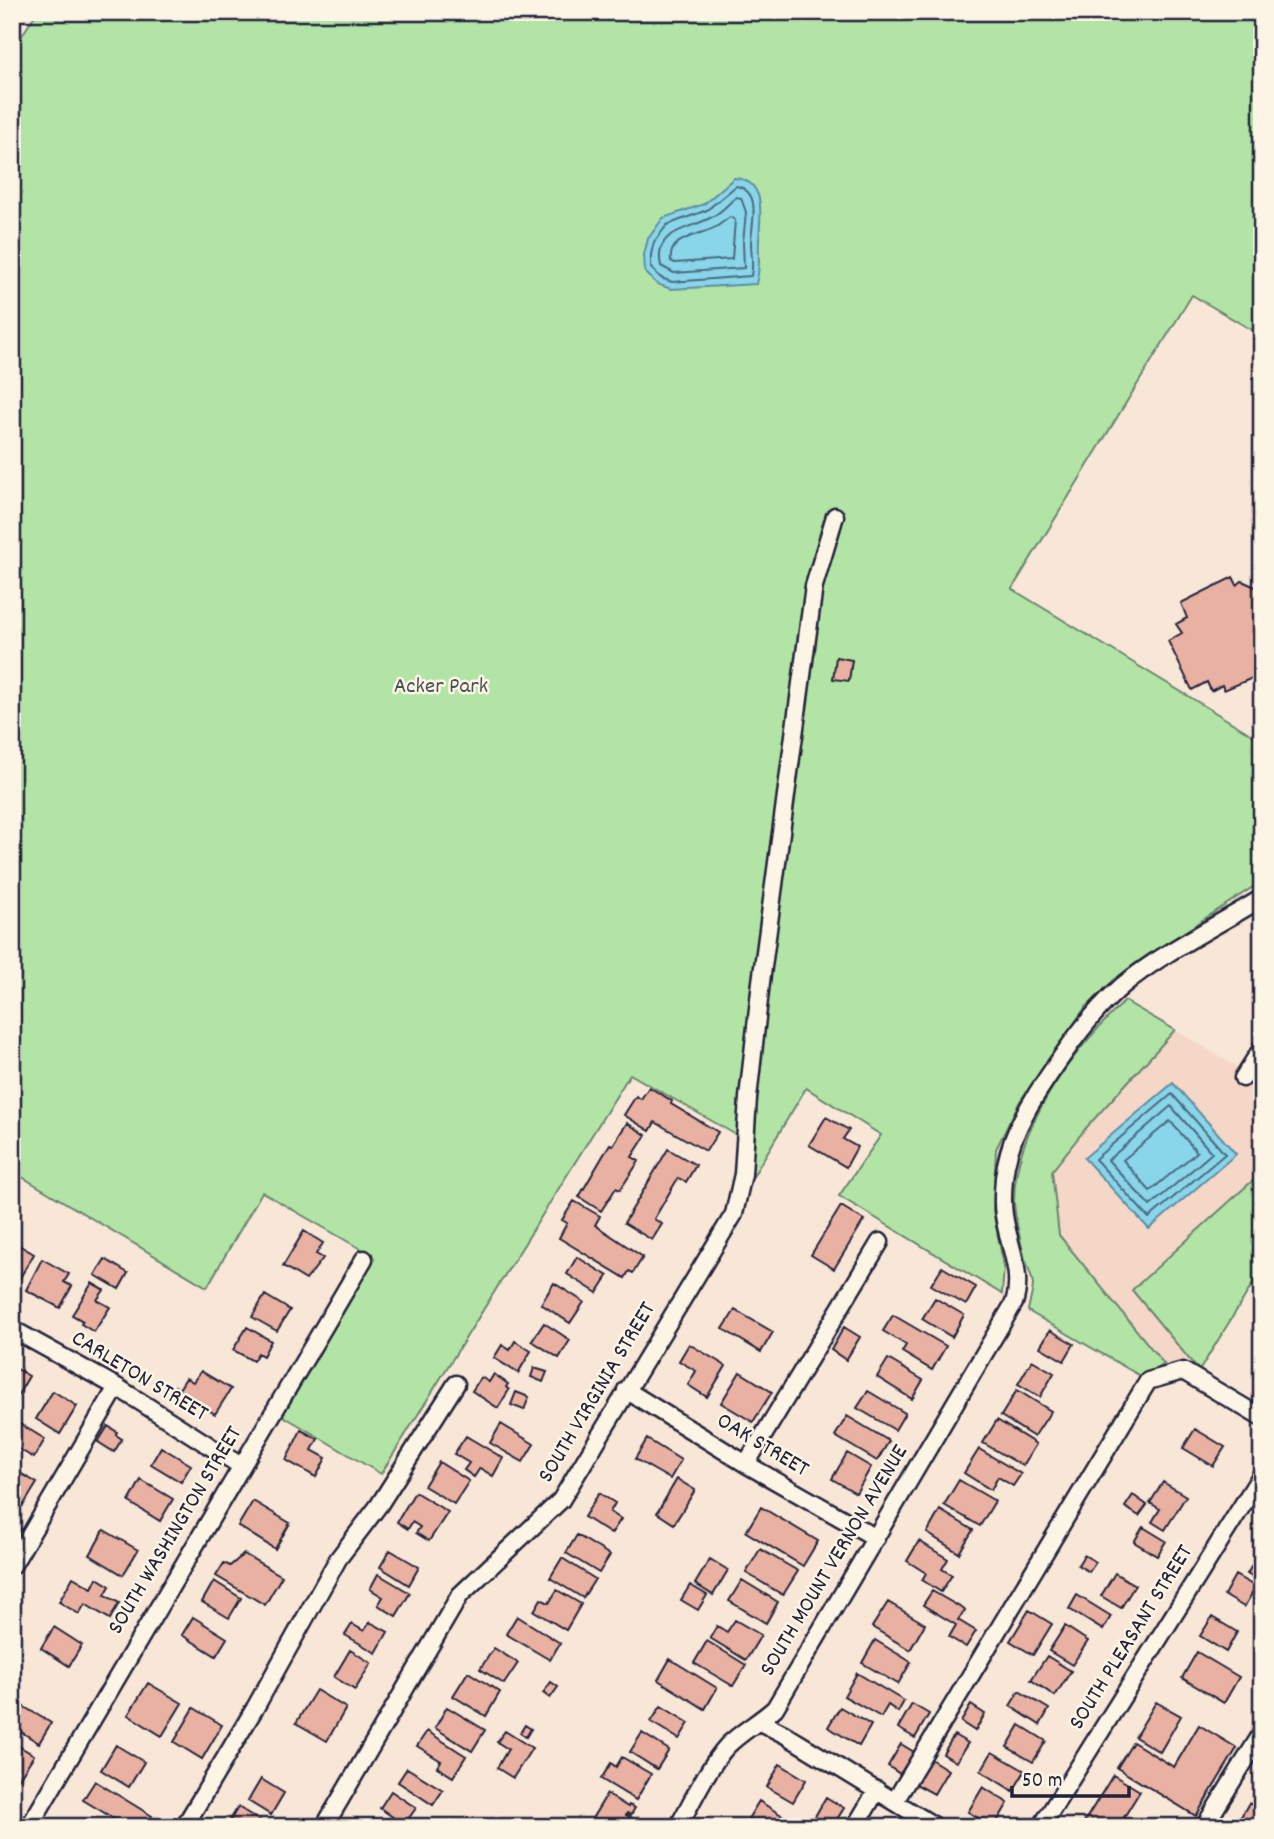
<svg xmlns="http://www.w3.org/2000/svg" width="1274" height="1839" viewBox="0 0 1274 1839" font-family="Dekko,sans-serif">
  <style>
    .built { fill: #f4d7c7 }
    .green { fill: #b2e5a5; stroke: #6a8470; stroke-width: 2 }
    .water { fill: #89d5e9; stroke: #608da3; stroke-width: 2 }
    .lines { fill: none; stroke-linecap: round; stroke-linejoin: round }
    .shore { stroke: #4b6a81; stroke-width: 2 }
    .building { fill: #e9b1a1; stroke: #22223b; stroke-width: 2 }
    .minor-casing { stroke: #22223b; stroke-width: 21 }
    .minor { stroke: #fcf5e5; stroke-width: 16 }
    .labels { text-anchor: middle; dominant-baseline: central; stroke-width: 5; stroke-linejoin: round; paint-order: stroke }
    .park-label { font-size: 23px; fill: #465356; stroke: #fcf5e5 }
    .street-label { font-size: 23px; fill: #22223b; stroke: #fcf5e5 }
  </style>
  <rect width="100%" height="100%" fill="#f8e7d7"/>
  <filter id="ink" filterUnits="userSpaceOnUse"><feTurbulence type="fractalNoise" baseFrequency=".0143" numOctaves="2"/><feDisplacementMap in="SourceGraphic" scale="14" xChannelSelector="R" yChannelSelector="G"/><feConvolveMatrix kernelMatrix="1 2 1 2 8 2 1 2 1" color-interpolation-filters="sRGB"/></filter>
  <g filter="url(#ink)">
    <path class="built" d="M1175,1030L1262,1082V1172L1132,1290L1199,1371L1164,1364L1059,1235L1052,1171L1086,1128Z"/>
    <path class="green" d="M37,12H1262V336L1192,295L1012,589L1262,741V881L1134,965L1085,1008L1020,1101L996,1149L993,1211L1004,1267L1002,1294L839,1196L881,1135L806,1088L746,1188L745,1140L630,1074L381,1474L280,1414L309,1369L372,1262L371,1255L262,1192L207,1287L12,1171V51Z
      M1125,1001L1175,1030L1086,1128L1052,1171L1059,1235L1164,1364L1144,1378L1028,1311C1029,1303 1033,1293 1033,1284C1032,1276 1028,1267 1025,1259C1020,1240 1015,1221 1014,1201C1014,1127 1073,1050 1125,1001Z
      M1262,1172V1269L1199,1371L1132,1290Z"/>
    <path class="water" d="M734,178C768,180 760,218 759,240C758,258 761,266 756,284L671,289L657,284L645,272L644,254L648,239L663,218L704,204Z
      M1173,1083L1236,1154L1149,1229L1084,1158Z"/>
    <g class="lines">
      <path class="shore" d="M736,186C763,191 751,225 751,243C751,255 754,264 751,276L672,282L661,278L651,268V254L654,242L667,225L707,210Z
        M736,197L741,198L746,212L743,242L744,268L674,273L661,266C653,230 688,230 710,218C720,214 728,204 736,197Z
        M730,217L735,220L732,259L675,263L671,261C668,236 700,236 716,227C721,224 725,220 730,217Z
        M1172,1094L1225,1154L1149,1218L1095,1159Z
        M1171,1106L1212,1153L1150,1206L1108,1160Z
        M1170,1121L1197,1152L1150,1191L1123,1160Z"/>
    </g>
    <path class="building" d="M1262,547V563L1257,561Z
      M1233,577L1237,585L1242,581L1262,590V674L1224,690L1222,685L1211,691L1207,682L1192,690L1168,641L1182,633L1176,624L1187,618L1181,603Z
      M836,657L852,660L849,681L833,679Z
      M649,1087L672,1101L671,1104L718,1132L706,1151L655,1122L650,1131L624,1115L636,1096L641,1099Z
      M826,1117L849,1130L843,1139L857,1147L846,1167L809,1145Z
      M627,1123L646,1135L632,1157L639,1161L620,1190L616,1188L601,1211L579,1197L610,1144L613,1145Z
      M668,1149L696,1165L686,1182L678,1178L654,1219L662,1224L652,1240L624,1223Z
      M574,1201L600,1216L595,1225L643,1257L633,1273L629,1271L625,1278L559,1238L567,1223L562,1220Z
      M841,1206L864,1220L834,1269L811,1255Z
      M304,1231L323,1243L316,1254L323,1258L306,1280L283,1266Z
      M12,1241L34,1254L15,1286L12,1285Z
      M577,1257L608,1276L597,1293L567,1274Z
      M42,1259L69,1274L64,1282L72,1286L60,1308L26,1290Z
      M105,1259L128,1273L119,1289L95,1275Z
      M942,1267L976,1287L966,1305L931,1285Z
      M92,1283L104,1290L97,1300L110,1307L94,1332L81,1324L83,1321L72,1315Z
      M554,1283L584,1302L570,1323L541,1304Z
      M265,1295L290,1310L277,1331L252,1317Z
      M935,1298L964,1315L952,1337L922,1319Z
      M735,1310L773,1332L761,1352L723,1329Z
      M893,1315L946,1346L932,1370L902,1352L906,1345L883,1331Z
      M544,1323L570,1340L559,1358L532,1341Z
      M247,1327L271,1341L263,1356L258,1353L253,1361L233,1350Z
      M844,1327L860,1337L846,1360L831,1350Z
      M1050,1330L1074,1344L1064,1361L1040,1347Z
      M515,1341L531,1351L518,1373L494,1358L502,1345L510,1350Z
      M689,1344L726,1366L707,1397L688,1385L696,1371L679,1361Z
      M888,1359L923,1380L912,1399L877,1377Z
      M1032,1360L1054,1373L1040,1397L1018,1384Z
      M12,1366L29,1376L15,1400L12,1398Z
      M534,1368L547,1372L543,1382L531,1377Z
      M201,1371L231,1389L215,1414L190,1399L186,1406L170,1395L175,1386L179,1389L186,1378L193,1382Z
      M740,1372L772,1392L753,1422L721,1403Z
      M494,1374L508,1384L506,1387L509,1390L498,1408L472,1391L481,1377L489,1382Z
      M1017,1390L1051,1411L1034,1437L1001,1416Z
      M53,1391L77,1406L60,1434L36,1419Z
      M868,1391L905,1413L895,1430L857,1408Z
      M516,1392L529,1397L524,1410L511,1405Z
      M847,1416L889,1441L877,1461L835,1436Z
      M12,1419L45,1439L34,1458L12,1445Z
      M997,1420L1036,1444L1023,1466L983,1443Z
      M501,1424L534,1444L523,1462L490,1443Z
      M108,1426L117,1432L116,1435L122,1439L114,1452L98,1442Z
      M1195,1429L1225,1447L1213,1466L1183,1448Z
      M301,1430L318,1439L312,1450L326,1458L316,1477L286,1460Z
      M466,1436L503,1458L493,1476L480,1468L474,1477L464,1470L469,1463L454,1454Z
      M647,1439L681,1460L670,1479L635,1459Z
      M161,1447L191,1465L181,1482L151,1464Z
      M979,1449L1021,1474L1013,1486L998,1477L991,1490L964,1473Z
      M847,1453L871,1467L856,1493L832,1479Z
      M439,1462L469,1481L454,1504L424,1486Z
      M12,1468L37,1483L23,1506L12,1500Z
      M677,1479L695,1490L674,1524L657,1513Z
      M141,1480L173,1499L160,1521L129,1502Z
      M959,1480L995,1501L980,1526L944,1505Z
      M1163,1482L1186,1496L1165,1530L1152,1522L1160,1509L1150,1503Z
      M415,1492L448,1512L429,1541L416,1533L420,1527L412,1522L408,1529L397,1522Z
      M599,1493L615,1503L610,1512L621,1519L611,1534L584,1517Z
      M1133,1495L1147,1505L1139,1516L1125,1507Z
      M253,1501L290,1523L275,1549L238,1526Z
      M761,1507L818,1541L803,1566L746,1532Z
      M940,1510L973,1530L959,1553L927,1533Z
      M12,1525L25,1532L18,1545L12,1543Z
      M1143,1527L1166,1541L1157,1556L1134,1542Z
      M104,1530L138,1550L123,1575L90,1555Z
      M577,1535L610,1555L599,1573L566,1553Z
      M919,1541L948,1559L942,1569L952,1575L941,1592L922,1580L926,1573L907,1561Z
      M760,1549L798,1571L783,1595L746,1573Z
      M390,1550L419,1567L409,1585L380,1567Z
      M1261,1550L1262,1551V1583L1247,1574Z
      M244,1554L282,1576L265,1605L216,1576L224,1563L230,1566Z
      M1084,1555L1096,1562L1089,1572L1078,1565Z
      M562,1558L595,1579L583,1598L550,1578Z
      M710,1559L728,1570L713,1595L695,1584Z
      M1115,1573L1135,1585L1121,1608L1101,1596Z
      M378,1574L410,1593L396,1616L378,1605L383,1597L370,1589Z
      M1235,1575L1256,1587L1244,1607L1224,1595Z
      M73,1577L92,1588L97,1578L110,1586L105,1595L119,1603L110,1619L85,1604L79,1614L59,1602Z
      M742,1580L778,1602L766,1623L729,1601Z
      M214,1581L241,1598L229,1618L202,1602Z
      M690,1585L707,1595L698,1610L681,1600Z
      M557,1590L581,1604L566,1630L534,1611L541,1599L549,1603Z
      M932,1591L965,1610L958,1620L976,1631L966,1647L949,1637L956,1625L923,1605Z
      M1077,1595L1111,1616L1103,1630L1069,1609Z
      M888,1602L925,1624L910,1650L872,1627Z
      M1029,1610L1052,1624L1033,1655L1010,1641Z
      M517,1616L560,1643L550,1660L506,1634Z
      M193,1617L227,1638L216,1656L182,1635Z
      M1212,1617L1237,1632L1226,1652L1200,1636Z
      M735,1620L761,1635L746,1660L710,1638L717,1626L727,1632Z
      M370,1622L388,1632L376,1653L345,1635L352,1624L364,1631Z
      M1065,1626L1088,1641L1072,1665L1049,1651Z
      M54,1627L82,1645L69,1666L41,1648Z
      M875,1640L911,1662L898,1684L862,1663Z
      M707,1641L746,1665L733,1686L694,1663Z
      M494,1648L518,1663L504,1684L480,1669Z
      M350,1650L371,1663L355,1690L334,1677Z
      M1197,1652L1239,1677L1224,1703L1182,1678Z
      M1047,1656L1071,1671L1055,1696L1031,1680Z
      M670,1659L717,1688L705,1709L658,1680Z
      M468,1672L500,1692L486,1716L453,1696Z
      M857,1673L904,1701L898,1712L888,1705L881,1717L844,1696Z
      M551,1682L558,1687L550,1698L543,1693Z
      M148,1683L182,1703L162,1736L128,1715Z
      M316,1690L346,1708L327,1741L296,1723Z
      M1019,1691L1049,1709L1040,1725L1010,1706Z
      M16,1702L51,1723L39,1743L12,1726V1709Z
      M1156,1702L1181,1716L1160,1752L1135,1737Z
      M912,1704L929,1714L915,1738L898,1728Z
      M971,1705L985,1714L975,1731L961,1722Z
      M661,1706L689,1723L679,1739L651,1722Z
      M447,1707L485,1730L472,1751L435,1728Z
      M840,1707L871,1725L859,1746L828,1727Z
      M194,1708L222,1725L202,1759L174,1742Z
      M525,1725L531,1729L526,1737L520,1733Z
      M1020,1725L1046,1741L1033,1762L1007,1747Z
      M1199,1725L1237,1748L1196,1816L1117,1768L1133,1742L1174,1767Z
      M427,1731L466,1756L453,1777L437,1767L441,1761L417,1746Z
      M505,1731L532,1748L513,1778L497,1768L508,1749L497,1742Z
      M642,1733L669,1750L657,1769L630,1752Z
      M954,1735L968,1743L956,1762L943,1754Z
      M12,1742L34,1755L13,1788H12Z
      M901,1744L914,1752L900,1774L888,1766Z
      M116,1745L144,1762L129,1787L101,1770Z
      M992,1752L1025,1771L1013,1791L981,1771Z
      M622,1757L651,1774L636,1800L601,1779L611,1763L616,1767Z
      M929,1758L948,1770L934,1794L914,1783Z
      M780,1764L806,1780L793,1802L767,1787Z
      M407,1768L443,1790L433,1805L398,1782Z
      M1113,1775L1140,1791L1118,1827H1081Z
      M261,1779L284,1793L271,1815L248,1801Z
      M95,1781L152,1816L146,1827H128L83,1800Z
      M1262,1782V1799L1254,1794Z
      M983,1787L1008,1803L994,1827L968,1812Z
      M391,1791L416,1808L404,1825L380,1808Z
      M607,1794L628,1807L629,1805L635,1808L631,1815L627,1813L626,1815L632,1818L627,1827H609L593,1817Z
      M826,1797L844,1808L832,1827H824L813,1820Z
      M759,1801L783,1816L777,1827H761L748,1819Z
      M1249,1803L1262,1811V1827H1235Z
      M238,1807L267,1825L266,1827H233L228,1824Z
      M373,1820L384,1827H369Z"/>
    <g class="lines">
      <defs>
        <path id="minor" d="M1243,1078L1262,1048
          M12,1329L117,1387L241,1466
          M626,1390L746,1464L876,1538
          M746,1464L880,1242
          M12,1566L117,1387
          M760,1722L784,1734L936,1827
          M895,1801L1148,1381L1183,1371L1262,1418
          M29,1827L364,1259
          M184,1827L255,1708L338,1559L379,1505L456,1384
          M324,1827L460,1595L561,1500L734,1214L743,1174L748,1098L761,982L814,586L835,516
          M678,1827C692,1802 708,1767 727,1746C742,1731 760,1722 775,1708L1014,1303C1024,1273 1008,1245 1004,1215C1002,1203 1003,1190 1004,1178C1008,1141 1025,1111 1045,1081C1068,1047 1091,1013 1122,986C1160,954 1218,925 1262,898
          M855,1827L877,1790
          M1041,1827L1262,1474
          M1204,1827L1262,1733"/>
      </defs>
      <use href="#minor" class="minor-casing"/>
      <use href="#minor" class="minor"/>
    </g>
  </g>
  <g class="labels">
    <g class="park-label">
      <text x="441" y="687">Acker Park</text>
    </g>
    <g class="street-label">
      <text transform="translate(139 1377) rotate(31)">CARLETON STREET</text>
      <text transform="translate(598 1393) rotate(-59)">SOUTH VIRGINIA STREET</text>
      <text transform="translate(762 1446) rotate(31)">OAK STREET</text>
      <text transform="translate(176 1531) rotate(-59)">SOUTH WASHINGTON STREET</text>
      <text transform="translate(835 1561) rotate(-59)">SOUTH MOUNT VERNON AVENUE</text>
      <text transform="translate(1132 1638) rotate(-58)">SOUTH PLEASANT STREET</text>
    </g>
  </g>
  <rect width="1274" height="1839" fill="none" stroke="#fcf5e5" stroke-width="42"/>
  <rect x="21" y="21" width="1232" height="1797" fill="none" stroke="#22223b" stroke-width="2.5" filter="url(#ink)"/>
  <path d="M1012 1786v10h117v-10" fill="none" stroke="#22223b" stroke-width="3.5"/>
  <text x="1022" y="1786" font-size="21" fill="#22223b" stroke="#fcf5e5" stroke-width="5" paint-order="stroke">50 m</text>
</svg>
